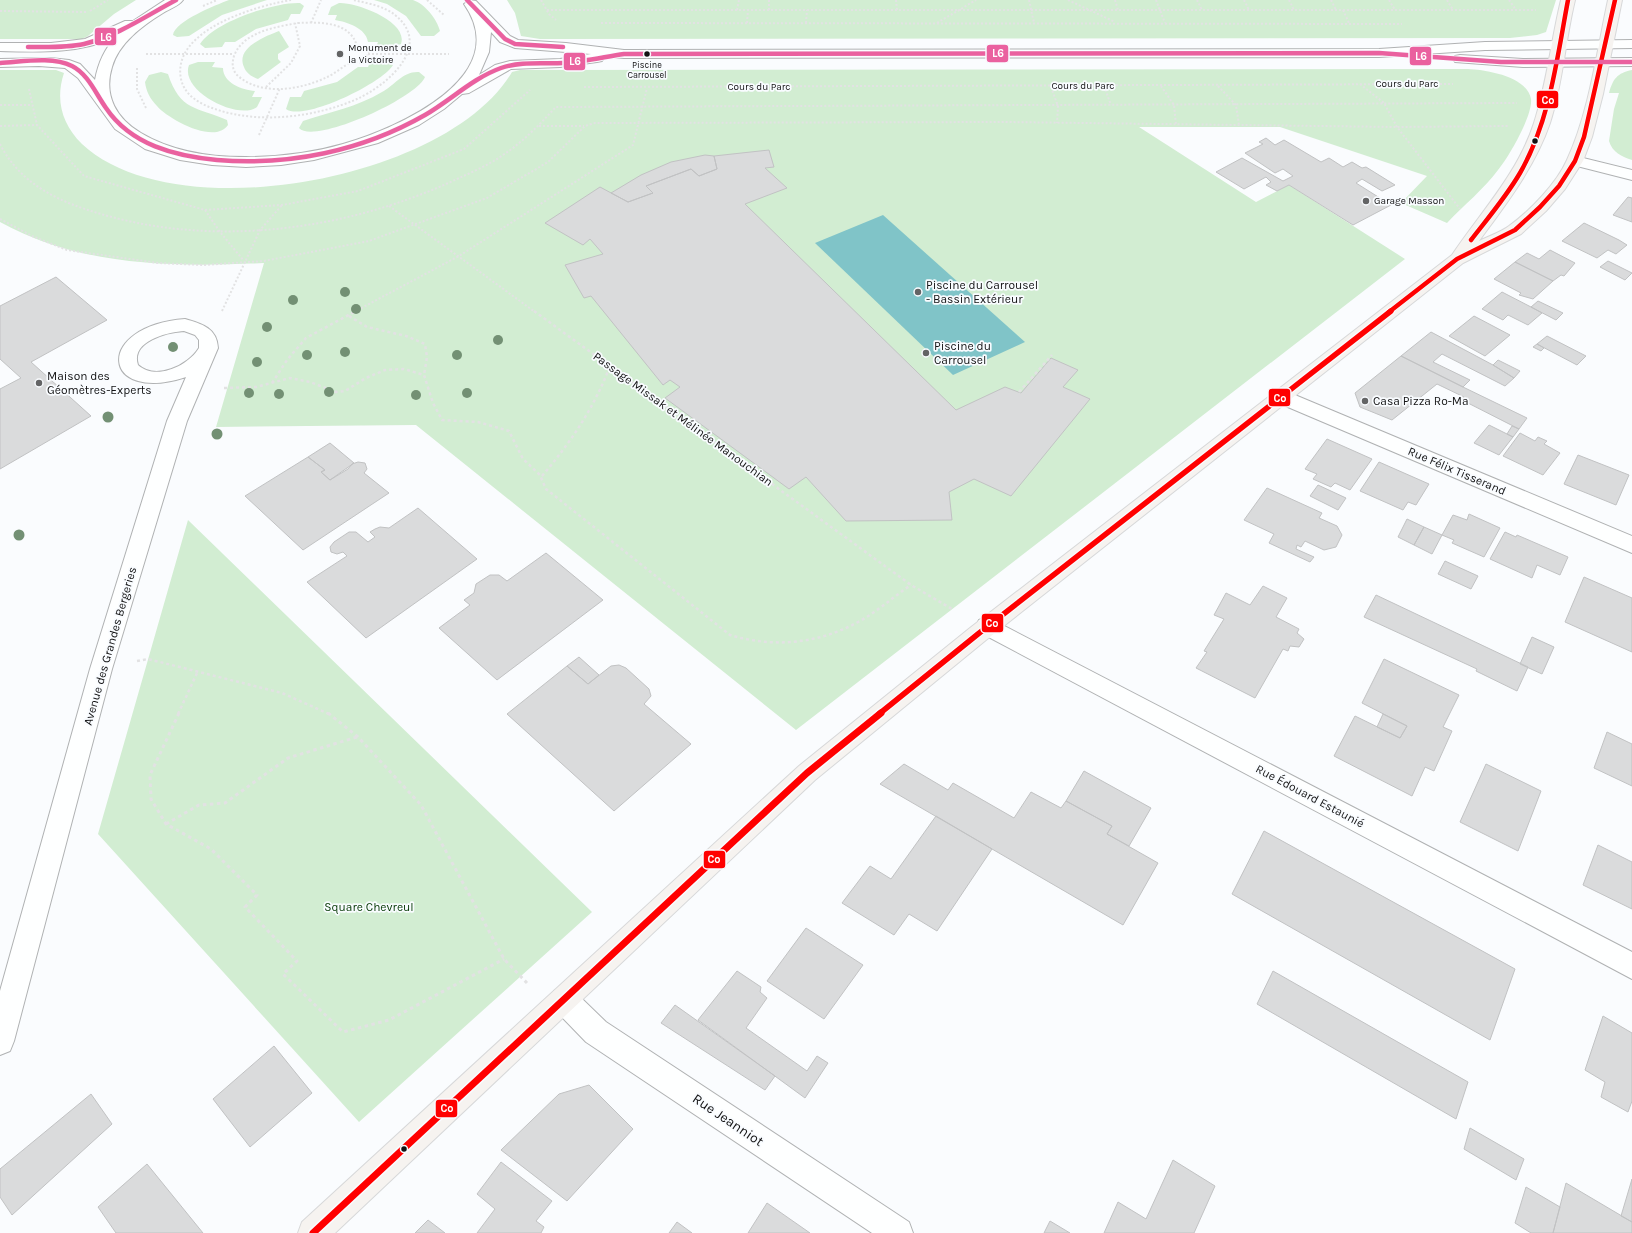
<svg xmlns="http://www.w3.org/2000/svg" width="1632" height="1233" viewBox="0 0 1632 1233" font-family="Karla,sans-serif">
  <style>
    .green { fill: #d2edd2 }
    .water { fill: #80c4c8 }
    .building { fill: #dadbdc; stroke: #c1c2c3 }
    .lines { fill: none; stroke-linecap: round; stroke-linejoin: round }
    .minor-casing { stroke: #b0b2b3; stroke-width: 2 }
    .major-casing { stroke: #d7d8d9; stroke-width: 2 }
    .path-far2 { stroke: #e2e2e3; stroke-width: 2; stroke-dasharray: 2 2; stroke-linecap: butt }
    .path-far1 { stroke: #e2e2e3; stroke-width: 2.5; stroke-dasharray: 3 3; stroke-linecap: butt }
    .path { stroke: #e2e2e3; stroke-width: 3; stroke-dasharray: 3.5 3.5; stroke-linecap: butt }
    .minor { fill: #feffff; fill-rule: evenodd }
    .major { fill: #f6f3f0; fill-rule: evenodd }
    .bus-1-far2-casing { stroke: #f9fcff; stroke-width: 6 }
    .bus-1-far1-casing { stroke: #f9fcff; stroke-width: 8 }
    .bus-1-casing { stroke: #f9fcff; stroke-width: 10 }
    .bus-2-casing { stroke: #f9fcff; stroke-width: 6 }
    .bus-1-far2 { stroke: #f00; stroke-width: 4.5 }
    .bus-1-far1 { stroke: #f00; stroke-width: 5.5 }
    .bus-1 { stroke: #f00; stroke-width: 7 }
    .bus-2 { stroke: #ea619f; stroke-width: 4.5 }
    .tree { fill: #739074 }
    .poi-dot { fill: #636465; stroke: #f9fcff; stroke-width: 1.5 }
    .bus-dot { fill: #121213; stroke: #f9fcff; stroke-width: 1.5 }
    .labels { text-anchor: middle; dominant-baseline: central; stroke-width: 3.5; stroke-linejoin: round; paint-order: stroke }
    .far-bus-label { font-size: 9px; fill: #121213; stroke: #f9fcff }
    .far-poi-label { font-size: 10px; fill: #121213; stroke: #f9fcff; text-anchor: start }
    .far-street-label { font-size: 10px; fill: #121213; stroke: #f9fcff }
    .poi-label { font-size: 12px; fill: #121213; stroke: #f9fcff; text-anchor: start }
    .street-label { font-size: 12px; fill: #121213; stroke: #f9fcff }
    .park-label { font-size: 12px; fill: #043803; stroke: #f9fcff }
    .near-street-label { font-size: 14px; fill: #121213; stroke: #f9fcff }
    .line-badge { stroke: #f9fcff; stroke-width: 1.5 }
    .badge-label { font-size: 11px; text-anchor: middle; font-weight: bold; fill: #fff }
  </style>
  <rect width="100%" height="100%" fill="#fafcfe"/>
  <path class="green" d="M0,0H136L114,14L88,36L82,39H0Z
    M229,0H267L222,15L189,36L177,37L173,35C175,21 216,5 229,0Z
    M374,0C385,0 404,0 413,0C425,4 437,19 440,31L434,36H421L406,16L387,4Z
    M507,0H1556L1546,32L1537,35L1510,38L540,39L521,36L515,13Z
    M300,3L304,6L300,14H291L288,20L256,29L235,42H225L222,47L205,48L200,44C214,22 274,2 300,3Z
    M339,3C355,2 409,21 401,44L393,47H376L378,42H368C366,28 347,22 335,20L337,15H328L331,7Z
    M279,31L289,47L278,54V59L281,62L258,79C252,77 246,73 244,67C235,48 266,36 279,31Z
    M198,62H215L212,67L223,68C223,83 242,90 255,91L252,97H262L257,107C239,121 179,91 189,65Z
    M370,62H387L393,65C383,83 303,122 286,109L290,97H301L304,91L337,82L358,67H368Z
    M1468,69C1486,70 1527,76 1531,99C1533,115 1509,157 1498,170C1484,189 1464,205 1447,223L1401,203L1427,176L1280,127H1139L1256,202L1289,185L1405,259L796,730L416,425L216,427L264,263C174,267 81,267 0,222V70H56L64,73C55,100 62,124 82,144C175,231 449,180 512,72L520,70Z
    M1632,70V160C1622,157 1612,152 1609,141L1614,109L1619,93H1609C1613,79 1617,73 1632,70Z
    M161,72L168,74C180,111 197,107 227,120L228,125C215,145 168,119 157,106C150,99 146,91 145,82L149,75Z
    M419,72L425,77C417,98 314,145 299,128L303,121C330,112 357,107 382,92C395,85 403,71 419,72Z
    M188,520L592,912L359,1122L98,834Z"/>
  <path class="water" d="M883,215L1025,342L953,375L815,243Z"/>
  <path class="building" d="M1266,138L1275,145L1284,140L1321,162L1329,158L1343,167L1352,162L1362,168L1366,167L1395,185L1382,191L1362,179L1356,183L1391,205L1353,225L1289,185L1277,191L1266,185L1271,182L1266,177L1244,189L1216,172L1242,158L1283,181L1293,176L1283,169L1275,173L1245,153L1263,144L1259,142Z
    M769,150L774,167L765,168L787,188L745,204L956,410L1005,387L1021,393L1051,358L1078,370L1063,387L1090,399L1011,496L974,479L949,492L952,520L846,521L806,477L789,489L665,398L680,387L670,380L663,385L591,296L584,298L565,265L603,254L590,239L583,245L545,223L600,187L628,202L653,193L646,186L691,169L699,176L717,169L714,156Z
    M705,155L714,156L717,169L699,176L691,169L646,186L653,193L628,202L611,193L641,175L671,162Z
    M1628,197L1632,198V222L1613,215Z
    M1584,223L1619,240L1627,245L1616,254L1608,250L1597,258L1562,241Z
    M1550,250L1575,263L1564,276L1561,275L1553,281L1515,262L1527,253L1539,259Z
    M1608,261L1632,273L1625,280L1600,267Z
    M1515,262L1553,281L1533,299L1519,295L1521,293L1494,279Z
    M56,277L107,320L31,362L91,416L0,469V389L21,378L0,359V306Z
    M1502,292L1531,307L1542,313L1528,325L1508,315L1503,320L1482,309Z
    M1538,301L1563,313L1556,320L1531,307Z
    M1474,316L1510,335L1485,356L1449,336Z
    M1431,332L1493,365L1514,378L1505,386L1442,354L1433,362L1470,380L1463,387L1401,356Z
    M1547,336L1586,356L1577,365L1537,344Z
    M1537,344L1544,348L1541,351L1533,347Z
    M1401,356L1463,387L1527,418L1519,429L1462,400L1464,397L1437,384L1392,420L1360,407L1355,393Z
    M1498,360L1520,371L1514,378L1493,365Z
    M1489,425L1513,437L1499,455L1474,443Z
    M1512,426L1519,429L1513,437L1507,434Z
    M1520,433L1535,441L1538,437L1547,441L1544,444L1560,453L1543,475L1503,456Z
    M1327,439L1372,459L1350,490L1335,483L1331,487L1313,479L1317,474L1305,469Z
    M330,443L354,463L330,480L321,472L325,470L308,457Z
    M1578,455L1629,475L1616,505L1564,484Z
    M308,457L325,470L321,472L330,480L348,469L352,464L358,462L365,463L367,469L364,473L389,493L303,550L245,496Z
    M1379,462L1429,484L1416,505L1408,502L1403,510L1360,491Z
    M1318,485L1346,498L1338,510L1310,496Z
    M1267,488L1322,513L1319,518L1337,526L1342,535L1336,547L1324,550L1305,541L1301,547L1297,545L1296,549L1314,557L1310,562L1269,543L1274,534L1244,520Z
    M418,508L477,559L366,638L307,582L347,556L343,552L337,554L331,552L330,547L334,542L349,532H356L368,542L375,537L370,532L375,529L380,527L389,528Z
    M1469,514L1500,528L1484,557L1452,543L1454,540L1442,535L1453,515L1467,520Z
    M1407,519L1424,527L1414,545L1398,537Z
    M1424,527L1442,535L1432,554L1414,545Z
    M1505,532L1516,537L1517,535L1568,557L1560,575L1537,565L1532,578L1490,559Z
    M546,553L603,600L497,680L439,628L470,605L464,600L474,593L476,584L490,575H499L507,581Z
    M1445,561L1478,576L1471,589L1438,574Z
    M1584,577L1632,598V652L1565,622Z
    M1263,586L1287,598L1276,617L1299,629L1297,633L1304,639L1299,647L1290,646L1288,651L1283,649L1255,698L1196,668L1207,652L1204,651L1224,619L1214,615L1226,593L1250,605Z
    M1376,595L1528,667L1517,691L1476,671L1477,669L1364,617Z
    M1532,637L1554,647L1542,674L1520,664Z
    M579,657L599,675L588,684L567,666Z
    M1384,659L1459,695L1443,727L1452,731L1434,771L1425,767L1412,796L1334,756L1355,716L1400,738L1407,726L1362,703Z
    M619,665L626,668L649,689L651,696L644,704L691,744L614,811L507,714L567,666L588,684L611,666Z
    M1383,714L1407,726L1400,738L1377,727Z
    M1607,732L1632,744V786L1594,768Z
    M904,764L948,790L953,783L1014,818L1031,792L1061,808L1066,801L1112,826L1107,834L1158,863L1123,925L880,784Z
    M1486,764L1541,791L1518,851L1460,822Z
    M1084,771L1151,808L1129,846L1107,834L1112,826L1066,801Z
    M936,816L992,849L937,931L909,914L894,935L842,903L870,866L891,879Z
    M1264,831L1515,969L1490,1040L1232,894Z
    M1598,845L1632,862V909L1583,885Z
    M806,928L863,965L824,1019L767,981Z
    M737,971L761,987L760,992L767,998L746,1028L807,1071L817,1056L828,1063L805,1098L698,1020Z
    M1273,971L1468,1082L1456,1119L1257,1004Z
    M675,1005L775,1076L765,1090L661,1023Z
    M1603,1016L1632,1033V1101L1628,1112L1601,1097L1605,1082L1585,1070Z
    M274,1046L312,1093L250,1147L213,1099Z
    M589,1085L633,1129L567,1201L501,1150L559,1094Z
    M91,1094L112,1124L12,1215L0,1197V1169Z
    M1470,1128L1524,1159L1516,1180L1464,1149Z
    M1173,1160L1215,1186L1194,1233H1104L1118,1202L1146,1219Z
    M501,1162L552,1201L536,1221L544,1227L541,1233H477L495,1209L477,1194Z
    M147,1164L203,1233H116L98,1207Z
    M1632,1179V1222L1621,1216Z
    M1566,1183L1632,1222V1233H1553Z
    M1526,1187L1560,1207L1553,1233H1531L1515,1223Z
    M767,1203L810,1233H748Z
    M428,1220L445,1233H415Z
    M1050,1221L1070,1233H1044Z
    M677,1222L692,1233H669Z"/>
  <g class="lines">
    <defs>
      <path id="minor" d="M165,0H183C179,6 169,9 163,13C142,26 119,43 112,67C103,96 117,119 141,133C173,152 210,157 246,157C278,157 312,153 343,144C398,128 515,77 464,4L470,0L476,1L510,36L518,40L566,43L624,50L1379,49L1485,42L1632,40V48L1485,50L1379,57L624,58L603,56L604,58L602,61L597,62L560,67L511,69L469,93L462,94L444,109L419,125L378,143L314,160L281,165L246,167L212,165L180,160L145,149L115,129L78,78L65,68L39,66L0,67V59L50,58L69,60L80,64L95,80C98,64 104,49 116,37C79,54 39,52 0,51V43H51L85,39L125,21H133ZM491,32L500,42L515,48L591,54L560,59L510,61L495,65L479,75L489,52Z
        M1460,55L1523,59L1632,58V66L1523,67L1455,62L1453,59L1455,56Z
        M1575,156L1632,170V180L1569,164L1567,161L1569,158Z
        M185,319C202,324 217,328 218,348L187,421L112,669L14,1041L10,1051L0,1055V991L90,669L167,421L186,377C101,405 93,326 185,319ZM184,331L195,335L199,340V348C188,366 156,381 138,365C130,341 168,332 184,331Z
        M1283,390L1632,536V553L1276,402L1273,397L1276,392Z
        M987,617L1632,952V979L979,632L976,626L979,620Z
        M564,987L574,991L606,1022L909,1222L913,1233H872L586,1042L554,1009L550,1000L554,991Z"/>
      <path id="major" d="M1561,0H1575C1565,41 1563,83 1550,123C1535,167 1506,204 1479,241C1489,236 1501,232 1509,226C1530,211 1557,183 1567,160C1589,113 1597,51 1608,0H1622L1603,94L1592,137L1583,161L1565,189L1546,211L1521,234L1463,263L986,640L815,780L335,1233H298L302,1222L799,766L970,628L1452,255C1481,212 1518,173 1534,123C1547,83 1551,41 1561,0Z"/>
    </defs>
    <use href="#minor" class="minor-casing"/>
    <use href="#major" class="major-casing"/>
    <path class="path-far2" d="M291,0C256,6 171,30 181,79C185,97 202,105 218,110C261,124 316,117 357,99C386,86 434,46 395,15C384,6 367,3 353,0
      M427,0L444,15
      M541,0L549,14L556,20
      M769,0V10
      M896,0L897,10
      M1029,0L1034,23
      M1068,0L1115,22
      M1115,0L1118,10
      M1156,0L1165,23
      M1197,0L1202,10
      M1244,0L1249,10
      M1289,0L1294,10
      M1331,0L1336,10
      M1389,0L1395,10
      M1447,0L1453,10
      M1509,0L1516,10
      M203,6L217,0
      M547,10H1536
      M737,10L739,0
      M1343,10L1349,23
      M0,11L88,12
      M90,11L108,0
      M298,23C319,22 350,21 357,46H371L364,63C360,63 355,62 351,63C344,65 335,74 327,77C301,90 259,97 236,74C232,68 232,63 234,56C243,32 275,27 298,23Z
      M311,23L321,0
      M601,23L1402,24
      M747,23L748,10
      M806,23L807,10
      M937,23L976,0
      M146,54H234
      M368,54H449
      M137,68V89L146,108
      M1360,84L1384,103L1397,127L1460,209
      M1104,86L1111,105
      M1161,86L1174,105L1176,125
      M1218,86L1236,105L1239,125
      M266,87L291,63L300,46L295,23
      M584,87L1453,84
      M1051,87L1058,106L1057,123
      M29,89L37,125L84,176L205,210L282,205L358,191L464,149L530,90
      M0,105H32
      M0,126L37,125
      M539,126H584
      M259,135L280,88
      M0,144C20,184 59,202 101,214C216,248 349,230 457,179C472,172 489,165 503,155C523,142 540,124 556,107L1517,103
      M389,206L535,312
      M205,210L220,232L244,261
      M0,219L32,236L67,250L158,263L203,265L264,261L369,241L487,198L548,162L585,126L595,123L1005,122L1397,127L1509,126
      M222,311L260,230L282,205
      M354,312L459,256L633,145L647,88"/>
    <path class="path-far1" d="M534,311L911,585L952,609
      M349,316L367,327L406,336L425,344L427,357L424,375
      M272,383L287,360L306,338L356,311
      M224,388L256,387L290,378L310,382L336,392L345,391L366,378L385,370L404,369L424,375L433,403L442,420L478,422L509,431L523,459L540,475L546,489L730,635C773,648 818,644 858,622C877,612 893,597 911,585
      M1019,392L1052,355
      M542,476C571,442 594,408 610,366
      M137,661L148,659L282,693L329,714
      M178,714L198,671"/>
    <path class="path" d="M179,713L150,775L151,799L166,824L211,849L257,895L245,907L297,961L283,974L343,1032L389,1020L504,959
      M328,713L358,737L421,805L504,959L527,983
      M166,824L199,805L225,803L288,758L357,737"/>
    <use href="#minor" class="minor"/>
    <use href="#major" class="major"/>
    <defs>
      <path id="bus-1-far2" d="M1471,240C1488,218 1506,197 1520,173C1550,121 1557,58 1568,0
        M1389,312L1457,259L1515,230L1540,207L1559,186L1575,161L1584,137L1615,0"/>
      <path id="bus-1-far1" d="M879,714L978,634L1391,311"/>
      <path id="bus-1" d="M313,1233L807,773L881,713"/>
      <path id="bus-2" d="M467,0L505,39L515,44L563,47
        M28,47C46,47 66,48 84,44C117,36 146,16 176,0
        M0,63C22,62 51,56 72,66C88,74 96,94 106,108C131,145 175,156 217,160C289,166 362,151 425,115C451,100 473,78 501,68C521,61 542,64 563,63C583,62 604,57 624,54L1379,53L1501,62H1632"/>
    </defs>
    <use href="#bus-1-far2" class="bus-1-far2-casing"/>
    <use href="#bus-1-far1" class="bus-1-far1-casing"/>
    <use href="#bus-1" class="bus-1-casing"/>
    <use href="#bus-2" class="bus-2-casing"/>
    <use href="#bus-1-far2" class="bus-1-far2"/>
    <use href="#bus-1-far1" class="bus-1-far1"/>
    <use href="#bus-1" class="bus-1"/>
    <use href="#bus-2" class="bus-2"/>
  </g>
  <g class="tree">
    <circle cx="345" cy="292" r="5"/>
    <circle cx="293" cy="300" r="5"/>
    <circle cx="356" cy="309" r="5"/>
    <circle cx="267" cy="327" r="5"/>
    <circle cx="498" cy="340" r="5"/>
    <circle cx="173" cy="347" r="5"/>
    <circle cx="345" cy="352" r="5"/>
    <circle cx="307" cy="355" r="5"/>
    <circle cx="457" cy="355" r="5"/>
    <circle cx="257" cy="362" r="5"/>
    <circle cx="329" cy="392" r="5"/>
    <circle cx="249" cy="393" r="5"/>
    <circle cx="467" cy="393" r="5"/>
    <circle cx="279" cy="394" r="5"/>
    <circle cx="416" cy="395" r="5"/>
    <circle cx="108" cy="417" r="5.5"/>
    <circle cx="217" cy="434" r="5.5"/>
    <circle cx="19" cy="535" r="5.5"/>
  </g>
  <g class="poi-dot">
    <circle cx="340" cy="54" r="4"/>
    <circle cx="1366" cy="201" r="4"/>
    <circle cx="918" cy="292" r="4"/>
    <circle cx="926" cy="353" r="4"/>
    <circle cx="39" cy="383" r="4"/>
    <circle cx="1365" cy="401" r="4"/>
  </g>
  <g class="bus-dot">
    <circle cx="647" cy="54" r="3.5"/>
    <circle cx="1535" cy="141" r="3.5"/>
    <circle cx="404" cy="1149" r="3.5"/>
  </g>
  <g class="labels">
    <g class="far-bus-label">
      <text x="647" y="65">Piscine<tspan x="647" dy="10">Carrousel</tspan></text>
    </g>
    <g class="far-poi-label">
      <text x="348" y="48">Monument de<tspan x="348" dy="12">la Victoire</tspan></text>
      <text x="1374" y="201">Garage Masson</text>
    </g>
    <g class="far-street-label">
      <text x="1407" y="84">Cours du Parc</text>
      <text x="1083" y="86">Cours du Parc</text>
      <text x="759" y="87">Cours du Parc</text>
    </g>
    <g class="poi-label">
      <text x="926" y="285">Piscine du Carrousel<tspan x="926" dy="14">- Bassin Extérieur</tspan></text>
      <text x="934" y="346">Piscine du<tspan x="934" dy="14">Carrousel</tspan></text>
      <text x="47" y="376">Maison des<tspan x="47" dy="14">Géomètres-Experts</tspan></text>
      <text x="1373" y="401">Casa Pizza Ro-Ma</text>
    </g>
    <g class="street-label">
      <text transform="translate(683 419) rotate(36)">Passage Missak et Mélinée Manouchian</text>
      <text transform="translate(1457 471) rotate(23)">Rue Félix Tisserand</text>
      <text transform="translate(110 646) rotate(-74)">Avenue des Grandes Bergeries</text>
      <text transform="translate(1310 796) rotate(28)">Rue Édouard Estaunié</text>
    </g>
    <g class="park-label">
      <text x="369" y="907">Square Chevreul</text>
    </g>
    <g class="near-street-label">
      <text transform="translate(728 1120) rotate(34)">Rue Jeanniot</text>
    </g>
  </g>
  <g class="line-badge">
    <rect x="94" y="27" width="23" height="19" rx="4" fill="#ea619f"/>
    <rect x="986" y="44" width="23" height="19" rx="4" fill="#ea619f"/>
    <rect x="1409" y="46" width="23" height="20" rx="4" fill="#ea619f"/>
    <rect x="563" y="52" width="23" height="19" rx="4" fill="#ea619f"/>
    <rect x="1536" y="90" width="23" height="19" rx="4" fill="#f00"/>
    <rect x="1268" y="388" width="23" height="19" rx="4" fill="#f00"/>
    <rect x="981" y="613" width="23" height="20" rx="4" fill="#f00"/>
    <rect x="703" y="850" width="23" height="19" rx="4" fill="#f00"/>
    <rect x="435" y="1099" width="23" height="19" rx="4" fill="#f00"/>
  </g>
  <g class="badge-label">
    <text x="106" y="41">L6</text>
    <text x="998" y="57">L6</text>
    <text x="1421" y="60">L6</text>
    <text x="575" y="65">L6</text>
    <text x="1548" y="104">Co</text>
    <text x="1280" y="402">Co</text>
    <text x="992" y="627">Co</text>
    <text x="714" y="863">Co</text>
    <text x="447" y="1112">Co</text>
  </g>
</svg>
